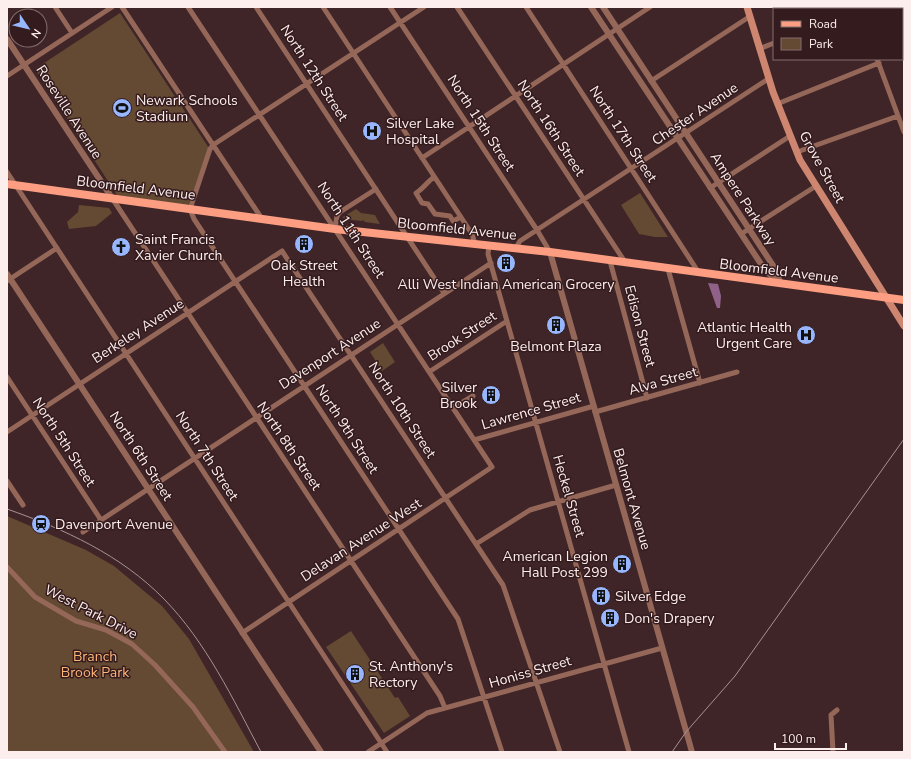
<svg xmlns="http://www.w3.org/2000/svg" width="911" height="759" viewBox="0 0 911 759" font-family="'Nunito Sans',sans-serif">
  <style>
    .green { fill: #644933 }
    .water { fill: #906289 }
    .lines { fill: none; stroke-linecap: round; stroke-linejoin: round }
    .minor { stroke: #956759; stroke-width: 5 }
    .tertiary { stroke: #956759; stroke-width: 6 }
    .secondary { stroke: #cf8670; stroke-width: 7 }
    .primary { stroke: #fd9e82; stroke-width: 8 }
    .tram { stroke: #a79393; stroke-width: 1 }
    .labels { text-anchor: middle; dominant-baseline: central; stroke-width: 3; stroke-linejoin: round; paint-order: stroke }
    .street-label { font-size: 14px; fill: #fdeeee; stroke: #341b1d }
    .poi-label { font-size: 14px; fill: #fdeeee; stroke: #341b1d; text-anchor: start }
    .park-label { font-size: 14px; fill: #fcb47a; stroke: #341b1d }
  </style>
  <rect width="100%" height="100%" fill="#3f2527"/>
  <path class="green" d="M120,13L209,148L188,206L117,195L35,69Z
    M640,193L668,237H655L639,234L621,205Z
    M79,205L109,208L112,213L96,226L69,229L67,222L78,212Z
    M356,209L361,213L375,215L380,224L365,222L363,220L362,221L344,219L343,217Z
    M383,343L395,362L382,371L370,352Z
    M7,516L86,550L114,566L162,606L189,639L254,752H7Z
    M351,631L395,698L398,697L410,716L384,733L326,647Z"/>
  <path class="water" d="M708,283L718,284L721,296L720,308H717Z"/>
  <g class="lines">
    <path class="minor" d="M55,7L72,33
      M122,7L262,219
      M188,7L492,467L242,633
      M256,7L444,293
      M323,7L472,234L475,244
      M390,7L537,230L550,252
      M424,7L213,145L210,149L190,209L194,219L458,619L502,752
      M457,7L625,262
      M526,7L699,273
      M872,9L877,7
      M759,49L774,43
      M877,59L904,132
      M7,76L112,7
      M651,81L749,17
      M777,104L879,63
      M797,152L898,116
      M422,158L650,7
      M7,172L387,752
      M434,177C427,182 424,188 416,193L422,203L428,204L435,214L450,216L453,221L461,217
      M710,188L790,136
      M112,198L440,696L445,708
      M335,228L337,216L340,212L376,189
      M741,234L816,186
      M489,245L488,254L629,752
      M515,249L520,241L768,79
      M610,261L647,398
      M668,269L700,383
      M7,281L57,248
      M429,372L507,321
      M7,377L101,520
      M453,408L473,396
      M595,412L737,372
      M7,432L282,251L503,585L560,752
      M474,440L594,406
      M7,481L23,505
      M83,532L491,263
      M476,544L530,510L616,485
      M7,567L35,597L76,621L106,630L132,644L155,665L193,707L225,752
      M368,752L427,713L662,648
      M833,752L831,715L837,710"/>
    <path class="tertiary" d="M591,7L765,270L779,283
      M603,7L774,267L781,284
      M7,39L112,198
      M550,252L692,752
      M7,274L321,752"/>
    <path class="secondary" d="M747,7L773,92L800,160L904,326"/>
    <path class="primary" d="M7,184L335,229L550,252L904,300"/>
    <path class="tram" d="M7,509C64,529 121,555 164,599C206,642 233,699 261,752
      M672,752L686,732L735,676L904,439"/>
  </g>
  <defs>
    <symbol id="stadium-disc" viewBox="-11 -11 22 22"><circle r="9.5" fill="#97b6fd" stroke="#341b1d"/><path d="M0-5a6.5 5 0 1 0 0 10a6.5 5 0 1 0 0-10ZM-3.5-1.8h7v3.6h-7Z" fill="#111"/></symbol>
    <symbol id="hospital-disc" viewBox="-11 -11 22 22"><circle r="9.5" fill="#97b6fd" stroke="#341b1d"/><path d="M-5-5h3v3.5h4V-5h3V5h-3V1.5h-4V5h-3Z" fill="#111"/></symbol>
    <symbol id="building-disc" viewBox="-11 -11 22 22"><circle r="9.5" fill="#97b6fd" stroke="#341b1d"/><path d="M-4-6H4V6H1V3H-1V6H-4ZM-2.5-4.3h1.7v1.8h-1.7ZM.8-4.3h1.7v1.8H.8ZM-2.5-1h1.7V.8h-1.7ZM.8-1h1.7V.8H.8Z" fill="#111"/></symbol>
    <symbol id="church-disc" viewBox="-11 -11 22 22"><circle r="9.5" fill="#97b6fd" stroke="#341b1d"/><path d="M-1.2-6h2.4v3.5h3.3v2.4h-3.3V6h-2.4V-.1h-3.3v-2.4h3.3Z" fill="#111"/></symbol>
    <symbol id="station-disc" viewBox="-11 -11 22 22"><circle r="9.5" fill="#97b6fd" stroke="#341b1d"/><path d="M-3-6H3Q5-6 5-4V2Q5 4 3 4L4.5 6H3L1.5 4h-3L-3 6H-4.5L-3 4Q-5 4-5 2V-4Q-5-6-3-6ZM-3.5-4v3h7v-3ZM-3.5 1v1.5H-2V1ZM2 1v1.5H3.5V1Z" fill="#111"/></symbol>
  </defs>
  <g fill-rule="evenodd">
    <use href="#stadium-disc" x="111" y="97" width="22" height="22"/>
    <use href="#hospital-disc" x="361" y="120" width="22" height="22"/>
    <use href="#building-disc" x="293" y="233" width="22" height="22"/>
    <use href="#church-disc" x="110" y="236" width="22" height="22"/>
    <use href="#building-disc" x="495" y="252" width="22" height="22"/>
    <use href="#building-disc" x="545" y="314" width="22" height="22"/>
    <use href="#hospital-disc" x="795" y="324" width="22" height="22"/>
    <use href="#building-disc" x="480" y="384" width="22" height="22"/>
    <use href="#station-disc" x="30" y="513" width="22" height="22"/>
    <use href="#building-disc" x="611" y="553" width="22" height="22"/>
    <use href="#building-disc" x="590" y="585" width="22" height="22"/>
    <use href="#building-disc" x="599" y="607" width="22" height="22"/>
    <use href="#building-disc" x="344" y="663" width="22" height="22"/>
  </g>
  <g class="labels">
    <g class="street-label">
      <text transform="translate(314 73) rotate(57)">North 12th Street</text>
      <text transform="translate(69 112) rotate(57)">Roseville Avenue</text>
      <text transform="translate(695 114) rotate(-34)">Chester Avenue</text>
      <text transform="translate(481 123) rotate(57)">North 15th Street</text>
      <text transform="translate(551 128) rotate(57)">North 16th Street</text>
      <text transform="translate(623 134) rotate(57)">North 17th Street</text>
      <text transform="translate(822 167) rotate(61)">Grove Street</text>
      <text transform="translate(136 188) rotate(7)">Bloomfield Avenue</text>
      <text transform="translate(743 199) rotate(57)">Ampere Parkway</text>
      <text transform="translate(457 229) rotate(6)">Bloomfield Avenue</text>
      <text transform="translate(351 230) rotate(57)">North 11th Street</text>
      <text transform="translate(779 271) rotate(7)">Bloomfield Avenue</text>
      <text transform="translate(640 326) rotate(75)">Edison Street</text>
      <text transform="translate(138 331) rotate(-33)">Berkeley Avenue</text>
      <text transform="translate(462 336) rotate(-33)">Brook Street</text>
      <text transform="translate(330 354) rotate(-33)">Davenport Avenue</text>
      <text transform="translate(663 381) rotate(-16)">Alva Street</text>
      <text transform="translate(402 410) rotate(57)">North 10th Street</text>
      <text transform="translate(531 411) rotate(-16)">Lawrence Street</text>
      <text transform="translate(347 429) rotate(57)">North 9th Street</text>
      <text transform="translate(64 442) rotate(57)">North 5th Street</text>
      <text transform="translate(289 446) rotate(56)">North 8th Street</text>
      <text transform="translate(141 456) rotate(57)">North 6th Street</text>
      <text transform="translate(207 456) rotate(57)">North 7th Street</text>
      <text transform="translate(569 496) rotate(74)">Heckel Street</text>
      <text transform="translate(632 499) rotate(74)">Belmont Avenue</text>
      <text transform="translate(361 540) rotate(-33)">Delavan Avenue West</text>
      <text transform="translate(91 612) rotate(27)">West Park Drive</text>
      <text transform="translate(530 672) rotate(-16)">Honiss Street</text>
    </g>
    <g class="poi-label">
      <text x="136" y="100">Newark Schools<tspan x="136" dy="16">Stadium</tspan></text>
      <text x="386" y="123">Silver Lake<tspan x="386" dy="16">Hospital</tspan></text>
      <text x="135" y="239">Saint Francis<tspan x="135" dy="16">Xavier Church</tspan></text>
      <text x="304" y="265" text-anchor="middle">Oak Street<tspan x="304" dy="16">Health</tspan></text>
      <text x="506" y="284" text-anchor="middle">Alli West Indian American Grocery</text>
      <text x="792" y="327" text-anchor="end">Atlantic Health<tspan x="792" dy="16">Urgent Care</tspan></text>
      <text x="556" y="346" text-anchor="middle">Belmont Plaza</text>
      <text x="477" y="387" text-anchor="end">Silver<tspan x="477" dy="16">Brook</tspan></text>
      <text x="55" y="524">Davenport Avenue</text>
      <text x="608" y="556" text-anchor="end">American Legion<tspan x="608" dy="16">Hall Post 299</tspan></text>
      <text x="615" y="596">Silver Edge</text>
      <text x="624" y="618">Don's Drapery</text>
      <text x="369" y="666">St. Anthony's<tspan x="369" dy="16">Rectory</tspan></text>
    </g>
    <g class="park-label">
      <text x="95" y="656">Branch<tspan x="95" dy="16">Brook Park</tspan></text>
    </g>
  </g>
  <rect width="911" height="759" fill="none" stroke="#fdeeee" stroke-width="16"/>
  <rect x="773" y="8" width="130" height="52" fill="#341b1d" stroke="#846f71"/>
  <rect x="781" y="21" width="20" height="6" fill="#fd9e82" stroke="#846f71"/>
  <text x="809" y="28" font-size="12" fill="#fdeeee">Road</text>
  <rect x="781" y="38" width="20" height="12" fill="#644933" stroke="#846f71"/>
  <text x="809" y="48" font-size="12" fill="#fdeeee">Park</text>
  <g transform="translate(28 28) rotate(125)"><circle r="19" fill="#341b1d" stroke="#846f71"/>
  <path d="M0-3L7 15L0 10L-7 15Z" fill="#97b6fd"/>
  <text y="-6" font-size="11" font-weight="bold" text-anchor="middle" fill="#fdeeee">N</text>
  </g>
  <path d="M775 743v6h71v-6" fill="none" stroke="#fdeeee" stroke-width="2"/>
  <text x="781" y="743" font-size="12" fill="#fdeeee" stroke="#341b1d" stroke-width="3" paint-order="stroke">100 m</text>
</svg>
